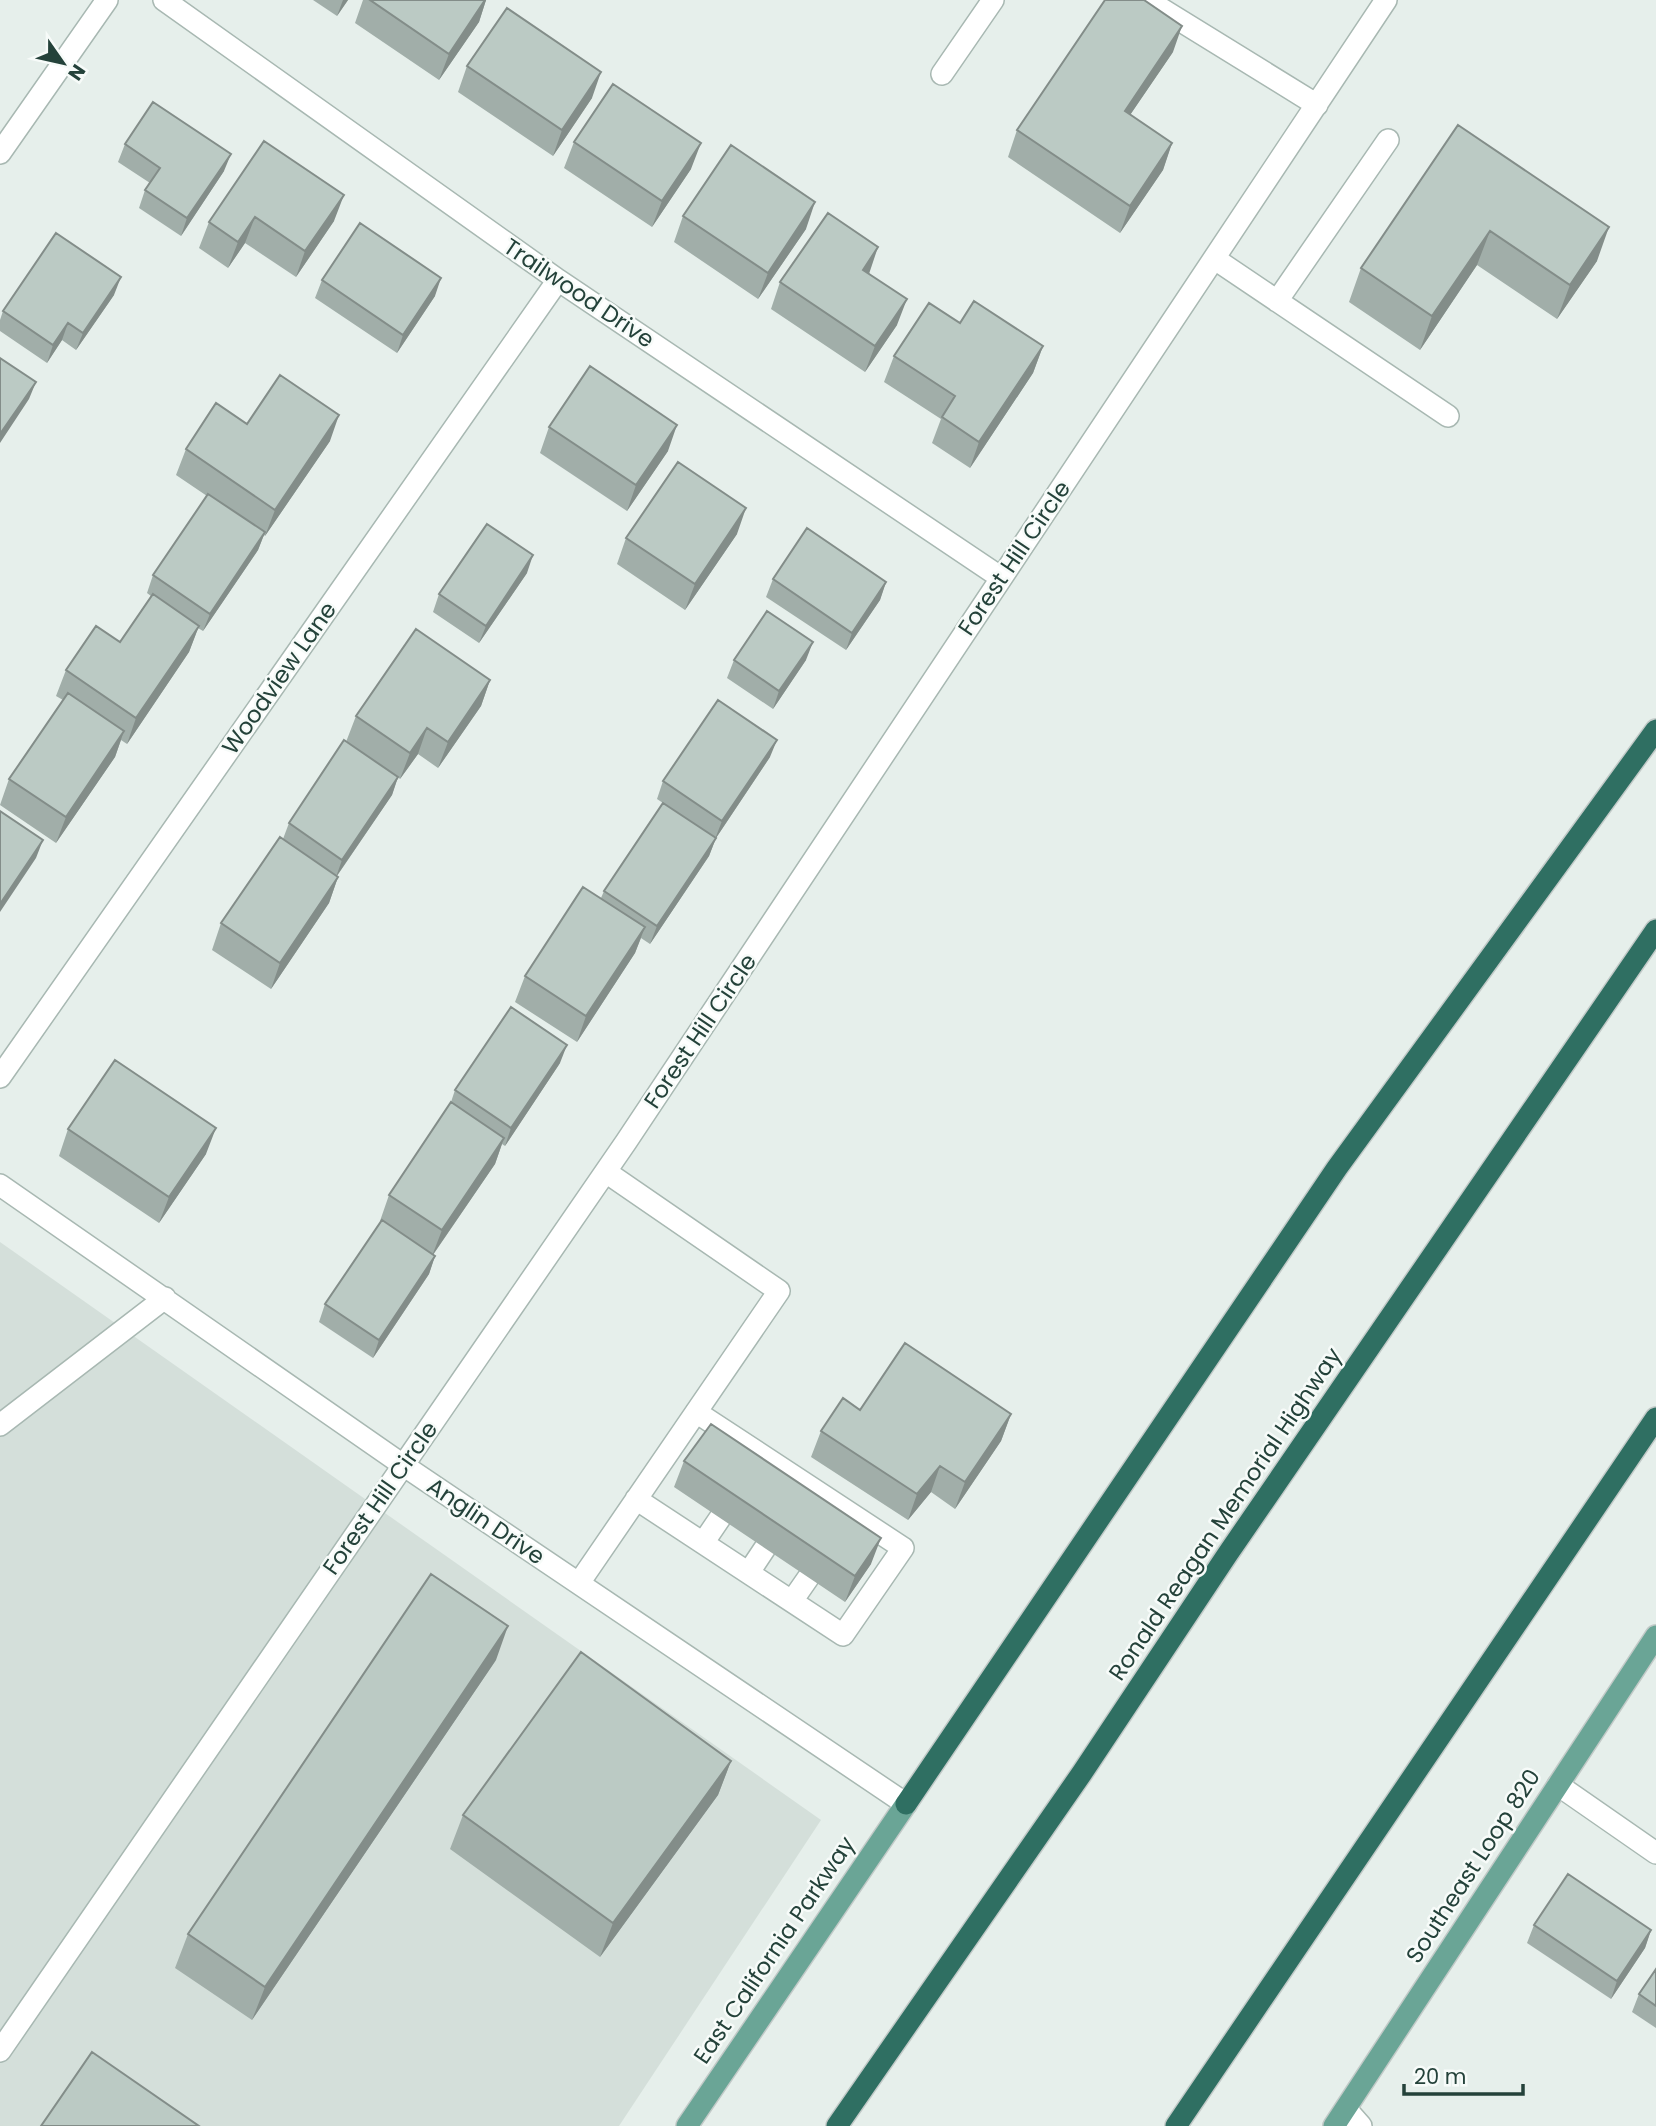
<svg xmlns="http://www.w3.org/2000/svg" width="1656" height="2126" viewBox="0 0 1656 2126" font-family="Poppins,sans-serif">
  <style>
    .built { fill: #d4dfda }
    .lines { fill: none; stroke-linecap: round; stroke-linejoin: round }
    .minor-casing { stroke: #a8b8b2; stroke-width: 24 }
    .major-casing { stroke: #c2cac8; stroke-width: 24 }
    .highway-casing { stroke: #c2cac8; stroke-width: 24 }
    .minor { stroke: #fff; stroke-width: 21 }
    .major { stroke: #6aa596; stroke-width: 21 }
    .highway { stroke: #2f6f62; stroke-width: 21 }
    .wall { fill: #a1aea9 }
    .shaded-wall { fill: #838d89 }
    .building { fill: #bbcac4; stroke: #838d89; stroke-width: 2 }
    .labels { text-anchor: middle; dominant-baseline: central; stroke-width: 5; stroke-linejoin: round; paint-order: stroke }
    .street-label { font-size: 23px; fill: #24423a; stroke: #f7fbf9 }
  </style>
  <rect width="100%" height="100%" fill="#e6efeb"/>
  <path class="built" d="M0,1242L821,1820L619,2126H0Z"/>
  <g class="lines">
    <defs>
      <path id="minor" d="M164,0L558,280L1000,577
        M1147,0L1317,105
        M942,74L993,0
        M0,153L107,0
        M1215,259L1448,416
        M1277,301L1388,140
        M0,1077L558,280
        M0,1185L403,1465L906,1804
        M0,1425L165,1298
        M636,1499L843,1635L903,1548L696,1412
        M703,1543L720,1518
        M749,1572L765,1548
        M579,1583L779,1291L606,1172
        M792,1601L808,1578
        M1558,1785L1656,1853
        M0,2051L626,1142L1386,0
        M1346,2109L1361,2126"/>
      <path id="major" d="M687,2126L906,1804
        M1334,2126L1656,1636"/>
      <path id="highway" d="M906,1804L1337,1168L1656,730
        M837,2126L1082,1773L1227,1555L1656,930
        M1176,2126L1656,1418"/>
    </defs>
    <use href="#minor" class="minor-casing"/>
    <use href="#major" class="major-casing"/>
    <use href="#highway" class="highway-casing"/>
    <use href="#minor" class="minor"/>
    <use href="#major" class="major"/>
    <use href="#highway" class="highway"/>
  </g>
  <path class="wall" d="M313,0H348L337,16Z
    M363,0H486L479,22L439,80L355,23Z
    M1173,52L1130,115L1172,143L1163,170L1120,233L1008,157L1017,130Z
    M467,66L592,98L553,156L458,92Z
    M1458,125L1597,261L1557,319L1477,265L1420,350L1349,302L1361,268Z
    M264,141L334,221L296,277L245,243L228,268L199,248L209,222Z
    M574,142L691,169L652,227L564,168Z
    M125,144L224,171L181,236L139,208L145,190L150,183L118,162Z
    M683,216L806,229L758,299L674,242Z
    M869,273L897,325L865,372L771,309L780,282Z
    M322,280L435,296L397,353L315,298Z
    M114,295L76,350L62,340L47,363L0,331V320L3,311Z
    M960,323L1043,346L1033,373L970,468L932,443L941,419L884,382L894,356Z
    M247,424L330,441L265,536L264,535L258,550L203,631L198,628L189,652L127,744L121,740L115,757L56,843L0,805L9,779L63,700L56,696L66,670L120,642L151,596L147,593L153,575L207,496L176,475L186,449Z
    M549,427L668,451L627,511L540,453Z
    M737,534L685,610L617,564L626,538Z
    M527,573L479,643L433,612L439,594Z
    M773,579L886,582L880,600L846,650L766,597Z
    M734,660H806L773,709L727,678Z
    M490,680L481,706L438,768L418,754L400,779L398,777L392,795L337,876L338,877L329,903L271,989L212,950L221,923L283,839L289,823L346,742L356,716Z
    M770,757L716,838L709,856L650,944L641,938L635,953L577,1042L515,1002L525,976L601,898L604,891L663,803L657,799L663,781Z
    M560,1063L505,1146L502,1144L495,1164L433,1255L435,1256L429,1274L373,1358L319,1322L325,1304L381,1221H380L389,1195L450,1105L455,1090Z
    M68,1129L206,1154L159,1223L59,1156Z
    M860,1410L1011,1414L1001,1441L955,1509L931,1492L908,1520L811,1457L821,1431Z
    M684,1461L871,1564L845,1602L674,1487Z
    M496,1660L252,2020L175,1968L188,1934Z
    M731,1761L718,1795L600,1957L450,1849L463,1815Z
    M1534,1925L1651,1930L1645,1948L1611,1999L1527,1943Z
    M1656,1969V2028L1632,2012L1639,1994Z"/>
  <path class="shaded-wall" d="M343,0H348L337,16Z
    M485,0H486L479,22L439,80L449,54Z
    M1182,26L1173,52L1115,137L1125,111Z
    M601,72L592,98L553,156L562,130Z
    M701,143L691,169L652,227L662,201Z
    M1172,143L1163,170L1120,233L1130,206Z
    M231,154L224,171L181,236L187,218Z
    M344,195L334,221L296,277L305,251Z
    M815,202L806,229L758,299L768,273Z
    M255,217L245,243L228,268L238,242Z
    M1609,227L1597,261L1557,319L1570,285Z
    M1490,231L1477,265L1420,350L1432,316Z
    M878,247L869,274L863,270Z
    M121,277L114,295L76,350L83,333Z
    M441,278L435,296L397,353L403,335Z
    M907,299L897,325L865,372L875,346Z
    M68,323L62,340L47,363L53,345Z
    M1043,346L1033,373L970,468L979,442Z
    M36,382L29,399L0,443V434Z
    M339,415L330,441L265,536L275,510Z
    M677,425L668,451L627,511L636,485Z
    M746,508L737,534L685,610L695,584Z
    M265,532L258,550L203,631L210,614Z
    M533,555L527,573L479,643L486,626Z
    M886,582L880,600L846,650L852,633Z
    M199,626L189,652L127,744L136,718Z
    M813,642L806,660L773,709L779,691Z
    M490,680L481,706L438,768L448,742Z
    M427,728L418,754L400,779L410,753Z
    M124,731L115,757L56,843L66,817Z
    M777,740L770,757L716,838L709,856L650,944L657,926L715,839L722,821Z
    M398,777L392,795L336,877L342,860Z
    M43,840L36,858L0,912V904Z
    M338,877L329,903L271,989L280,963Z
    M645,927L635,953L577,1042L586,1016Z
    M567,1045L560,1063L505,1146L511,1128Z
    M216,1128L206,1154L159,1223L169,1197Z
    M504,1138L495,1164L432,1256L442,1230Z
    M435,1256L429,1274L373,1358L379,1340Z
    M1011,1414L1001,1441L955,1509L965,1482Z
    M940,1466L931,1492L908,1520L917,1494Z
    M881,1538L871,1564L845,1602L855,1576Z
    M508,1626L496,1660L252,2020L265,1987Z
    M731,1761L718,1795L600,1957L613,1923Z
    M1651,1930L1645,1948L1611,1999L1617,1981Z"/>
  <path class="building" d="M370,0H485L449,54Z
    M1105,0H1144L1182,26L1125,111L1172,143L1130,206L1017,130Z
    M507,8L601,72L562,130L467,66Z
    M613,84L701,143L662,201L574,142Z
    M153,102L231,154L187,218L145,190L160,168L125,144Z
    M1458,125L1609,227L1570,285L1490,231L1432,316L1361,268Z
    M264,141L344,195L305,251L255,217L238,242L209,222Z
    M731,145L815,202L768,273L683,216Z
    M828,213L878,247L863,270L907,299L875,346L780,282Z
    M360,223L441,278L403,335L322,280Z
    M56,233L121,277L83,333L68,323L53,345L3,311Z
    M974,301L1043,346L979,442L942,417L955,396L894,356L929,303L960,323Z
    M0,358L36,382L0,434Z
    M590,366L677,425L636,485L549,427Z
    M280,375L339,415L275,510L186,449L216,403L247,424Z
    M678,462L746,508L695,584L626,538Z
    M208,494L265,532L210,614L153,575Z
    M487,524L533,555L486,626L439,594Z
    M807,528L886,582L852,633L773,579Z
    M153,594L199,626L136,718L66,670L96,626L120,642Z
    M767,611L813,642L779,691L734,660Z
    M416,629L490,680L448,742L427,728L410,753L356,716Z
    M68,693L124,731L66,817L9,779Z
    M718,700L777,740L722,821L663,781Z
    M344,740L398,777L342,860L289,823Z
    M663,803L716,838L657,926L604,891Z
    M0,811L43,840L0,904Z
    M280,837L338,877L280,963L221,923Z
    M583,887L645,927L586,1016L525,976Z
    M511,1007L567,1045L511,1128L455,1090Z
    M115,1060L216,1128L169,1197L68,1129Z
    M451,1102L504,1138L442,1230L389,1195Z
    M382,1220L435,1256L379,1340L325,1304Z
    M905,1343L1011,1414L965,1482L940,1466L917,1494L821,1431L843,1398L860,1410Z
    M711,1424L881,1538L855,1576L684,1461Z
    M431,1574L508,1626L265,1987L188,1934Z
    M581,1652L731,1761L613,1923L463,1815Z
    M1568,1874L1651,1930L1617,1981L1534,1925Z
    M1656,1969V2006L1639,1994Z
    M92,2052L199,2126H41Z"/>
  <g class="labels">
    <g class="street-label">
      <text transform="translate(579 293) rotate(34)">Trailwood Drive</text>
      <text transform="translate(1014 558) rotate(-56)">Forest Hill Circle</text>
      <text transform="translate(279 678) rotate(-55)">Woodview Lane</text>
      <text transform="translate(700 1031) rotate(-56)">Forest Hill Circle</text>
      <text transform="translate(380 1498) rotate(-55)">Forest Hill Circle</text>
      <text transform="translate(1225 1514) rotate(-56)">Ronald Reagan Memorial Highway</text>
      <text transform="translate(486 1521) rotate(34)">Anglin Drive</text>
      <text transform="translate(1473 1866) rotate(-57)">Southeast Loop 820</text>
      <text transform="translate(774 1950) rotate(-56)">East California Parkway</text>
    </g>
  </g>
  <g transform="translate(63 63) rotate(124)" stroke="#f7fbf9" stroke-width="5" paint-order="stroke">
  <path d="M0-5L12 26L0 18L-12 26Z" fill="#24423a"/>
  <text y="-10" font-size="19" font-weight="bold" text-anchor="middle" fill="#24423a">N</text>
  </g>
  <path d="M1404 2084v10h119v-10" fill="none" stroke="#24423a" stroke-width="3.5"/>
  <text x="1414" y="2084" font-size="21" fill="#24423a" stroke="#f7fbf9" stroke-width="5" paint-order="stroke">20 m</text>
</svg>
